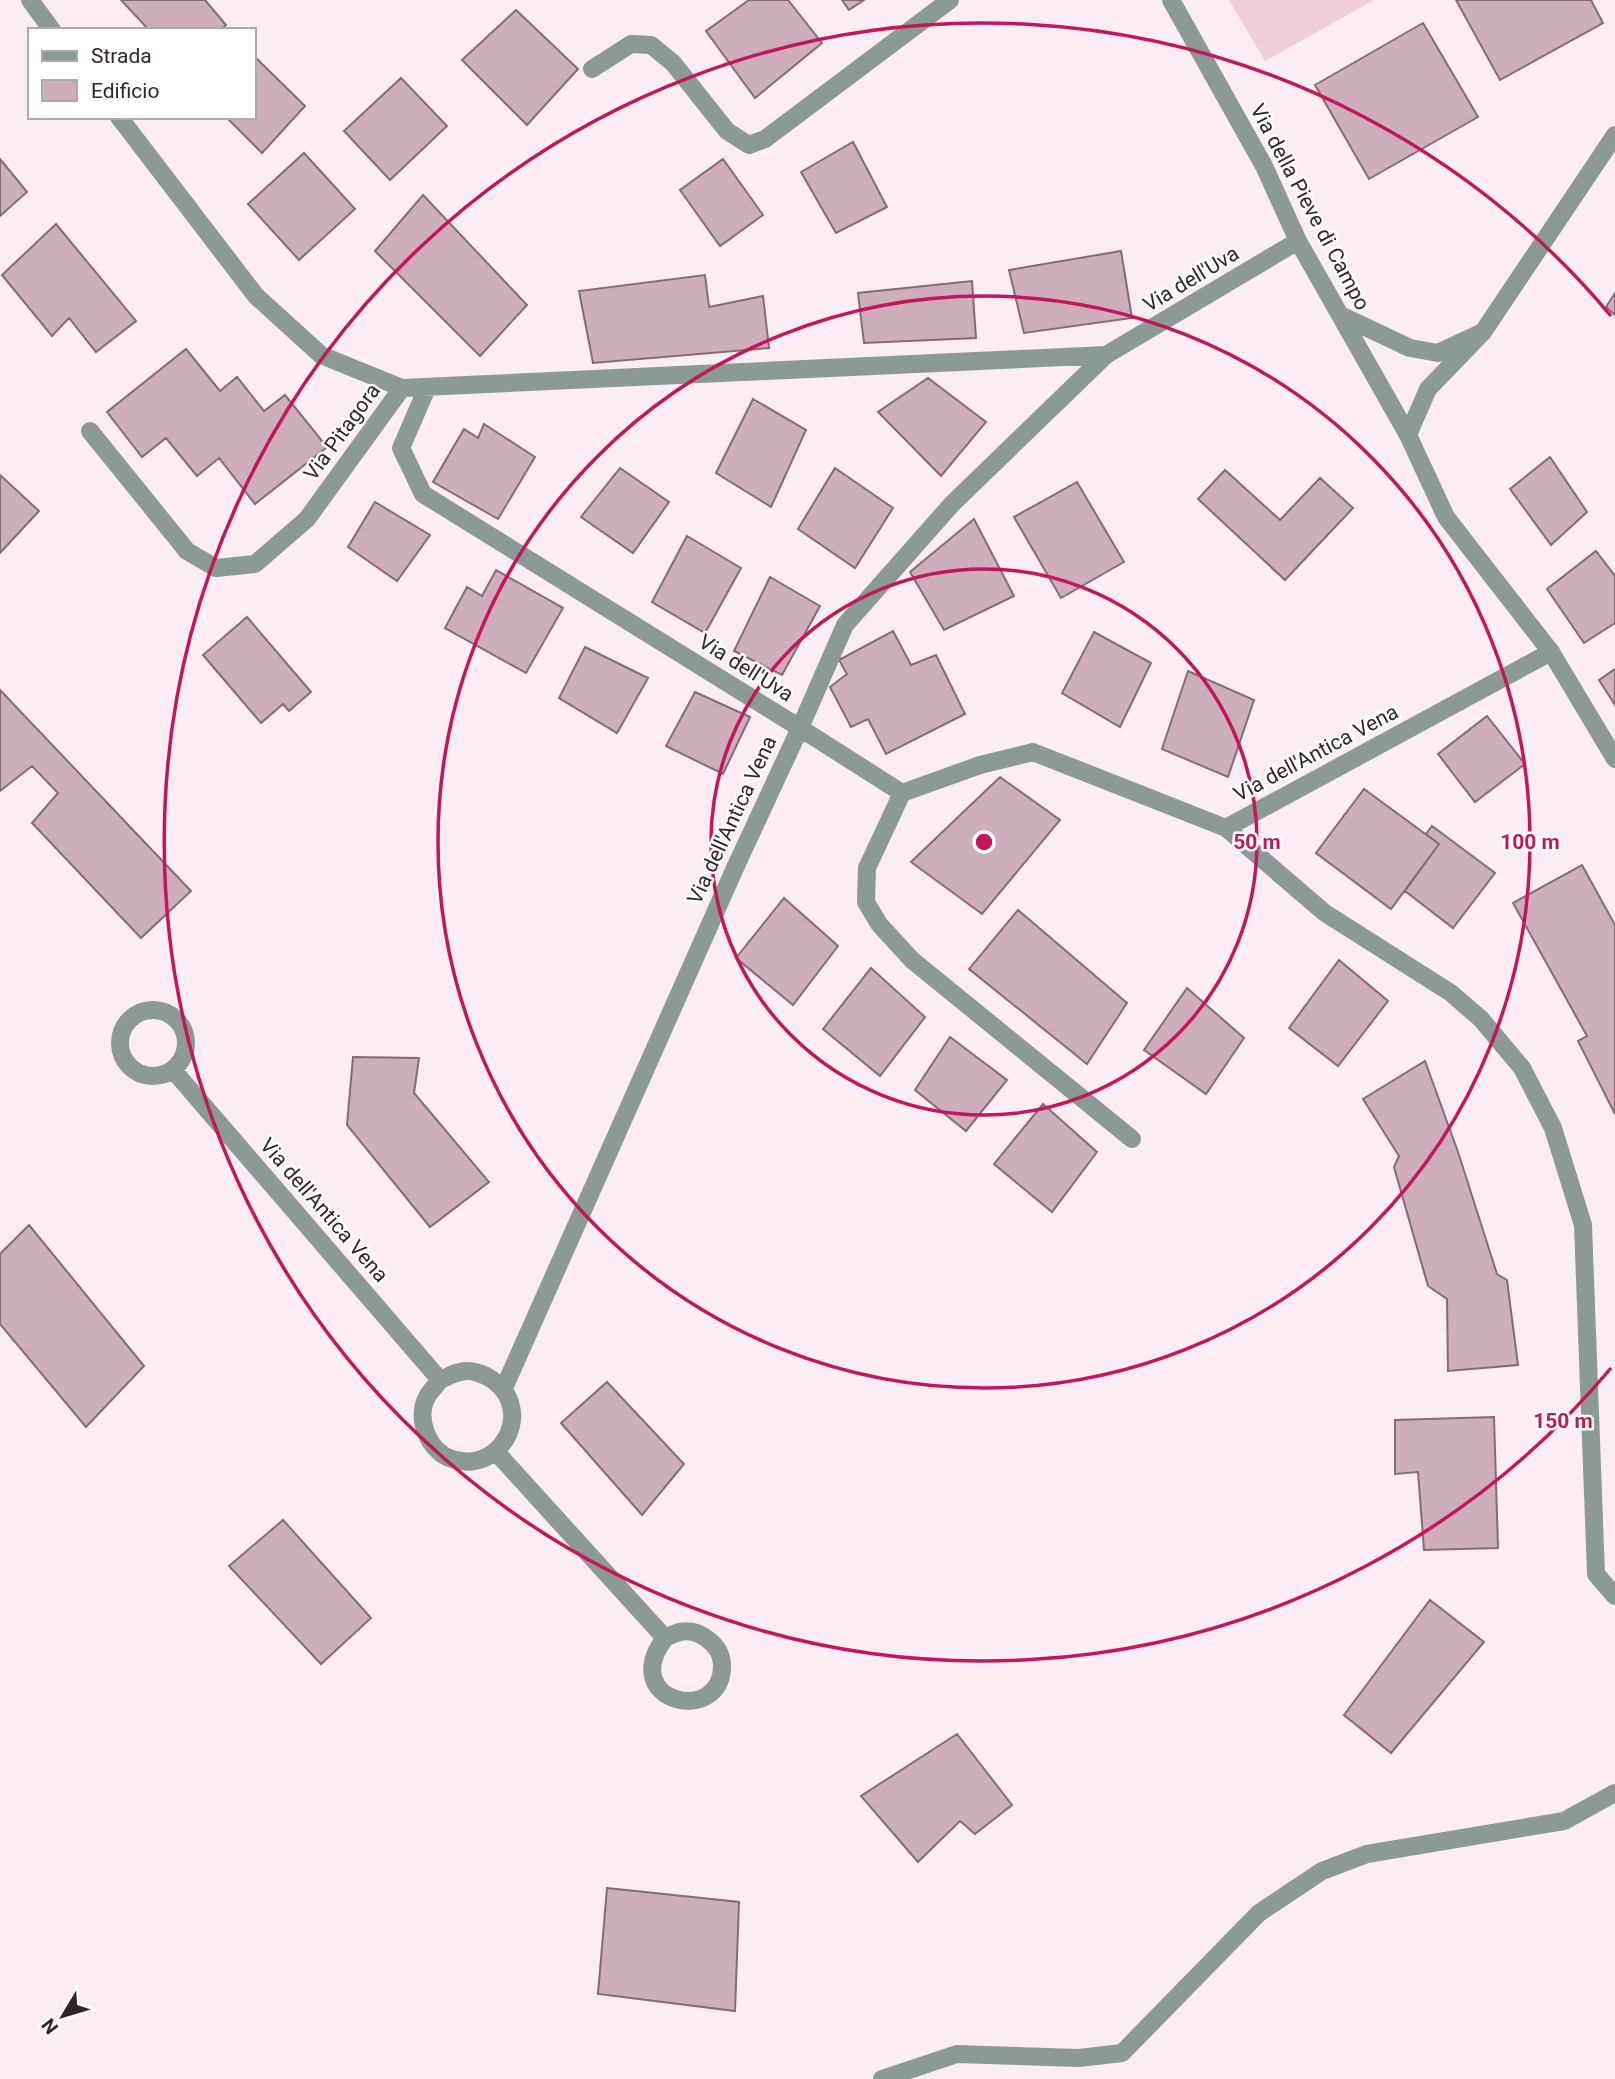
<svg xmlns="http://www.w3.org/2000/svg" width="1615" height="2079" viewBox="0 0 1615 2079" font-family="Roboto,sans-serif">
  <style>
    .green { fill: #f0cddb }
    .building { fill: #ceaebb; stroke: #876a76; stroke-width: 2 }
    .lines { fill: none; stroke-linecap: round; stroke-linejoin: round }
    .service { stroke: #8b9a94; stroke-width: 18 }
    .minor { stroke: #8b9a94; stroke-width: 18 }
    .tertiary { stroke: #8b9a94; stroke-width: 18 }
    .ring { fill: none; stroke: #c2185b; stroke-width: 3.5 }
    .labels { text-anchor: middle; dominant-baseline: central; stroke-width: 5; stroke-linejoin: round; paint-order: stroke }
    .street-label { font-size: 21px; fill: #31252a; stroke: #fff }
    .centre { fill: #c2185b; stroke: #fff; stroke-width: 3.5 }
    .ring-label { font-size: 21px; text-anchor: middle; font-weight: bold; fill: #c2185b; stroke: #fff; stroke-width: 5; stroke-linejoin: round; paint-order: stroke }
  </style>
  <rect width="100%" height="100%" fill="#fbedf3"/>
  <path class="green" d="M1229,0H1374L1265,61Z"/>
  <path class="building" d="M121,0H205L226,25L221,30H149Z
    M749,0H788L822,43L755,98L706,31Z
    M842,0H864L849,10Z
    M1456,0H1591L1603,23L1500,80Z
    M516,10L578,69L527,125L462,60Z
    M1423,23L1478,117L1369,179L1315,85Z
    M254,56L305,106L262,153L226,117H254Z
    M401,78L447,126L390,180L344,131Z
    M853,142L887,207L836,233L801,172Z
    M304,153L355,209L299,260L248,204Z
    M0,159L27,192L0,216Z
    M723,159L763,215L720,246L680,190Z
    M423,195L527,305L480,356L375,251Z
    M56,224L136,321L96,352L69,318L52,336L2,275Z
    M1121,251L1132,318L1024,333L1009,270Z
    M705,275L709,307L763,296L769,348L593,363L579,291Z
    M972,281L976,338L864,343L858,293Z
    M1615,293V315L1606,307Z
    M186,349L220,391L237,377L264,411L285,395L327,447L255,504L219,458L197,476L166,438L142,457L107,412Z
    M928,378L986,422L941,476L878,412Z
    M753,399L806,430L771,507L716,473Z
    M484,424L535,457L498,519L433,482L464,429L478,438Z
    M1550,457L1587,512L1551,545L1510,489Z
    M620,468L669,502L633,553L581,517Z
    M835,468L893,508L855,568L798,529Z
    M1225,470L1280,520L1320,478L1353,508L1285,580L1198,499Z
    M0,475L39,511L0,553Z
    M1077,482L1124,562L1061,598L1014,517Z
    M375,502L430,535L397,581L348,547Z
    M974,519L1014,596L944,630L910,572Z
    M687,536L741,568L705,633L652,602Z
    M1596,551L1615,576V623L1584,643L1547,589Z
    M496,570L563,608L526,673L445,628L467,587L482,596Z
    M770,577L820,606L782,675L734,651Z
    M247,617L311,692L289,711L283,704L261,723L203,655Z
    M893,631L911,665L936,655L965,714L886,754L868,719L851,727L830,687L847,674L839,660Z
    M1094,632L1151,663L1120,727L1062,693Z
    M585,647L648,678L617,733L559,698Z
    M1615,669V705L1599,680Z
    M1188,671L1254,700L1228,777L1162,749Z
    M0,690L191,891L141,938L32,823L58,793L32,766L0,791Z
    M695,692L750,717L723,774L666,746Z
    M1487,716L1525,764L1475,802L1438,754Z
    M1000,777L1060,820L982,914L911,862Z
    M1364,789L1439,844L1391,909L1316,853Z
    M1432,826L1495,873L1453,928L1405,891L1439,844L1426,834Z
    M1582,865L1615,925V1114L1578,1041L1587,1036L1513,903Z
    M784,898L838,946L793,1005L736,958Z
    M1018,910L1127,1003L1087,1064L969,969Z
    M1339,960L1388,1001L1338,1066L1289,1028Z
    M871,968L925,1017L880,1076L823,1029Z
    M1187,988L1244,1038L1206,1094L1144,1050Z
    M950,1037L1007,1080L966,1131L915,1090Z
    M353,1057L419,1058L414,1093L489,1182L430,1227L347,1125Z
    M1425,1061L1458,1152L1497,1274L1507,1280L1518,1365L1448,1371L1447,1299L1428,1286L1394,1167L1399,1156L1363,1099Z
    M1043,1104L1097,1152L1052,1212L994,1164Z
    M29,1225L144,1366L86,1427L0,1324V1254Z
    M607,1382L684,1464L642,1515L561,1423Z
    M1494,1417L1498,1548L1424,1550L1418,1472L1395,1474V1420Z
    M283,1520L371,1618L321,1664L229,1566Z
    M1430,1600L1484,1642L1391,1753L1344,1715Z
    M957,1734L1012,1805L975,1834L960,1821L918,1862L861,1796Z
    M607,1888L739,1902L735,2011L598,1994Z"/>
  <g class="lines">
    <path class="service" d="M592,69L631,44L651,45L673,63L727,131L749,145L765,139L950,0"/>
    <path class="minor" d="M30,0L52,30
      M1171,0L1264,166L1298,241L1408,435
      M119,117L256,296L321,355L402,388L1106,355L1298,241
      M1340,315L1410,348L1438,353L1483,332
      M427,388L401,448L423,494L800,728L845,625L952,504L1106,355
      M90,431L187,551L216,568L255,564L307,519L402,388
      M902,793L867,868L866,902L879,924L912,960L1132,1139
      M1226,828L1325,913L1451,993L1481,1019L1522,1068L1553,1128L1583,1225L1596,1574L1615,1596
      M120 1043a33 33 0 1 1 66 0a33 33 0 1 1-66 0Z
      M173,1070L440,1380C446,1378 453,1373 460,1372C471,1369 485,1374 494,1381C535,1412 500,1475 452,1459C429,1452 415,1419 427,1397C430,1391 436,1386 440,1380
      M504,1388L735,868L800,728L902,793L980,765L1033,752L1226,828L1551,652
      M496,1452L665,1638C616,1703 724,1727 722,1664C721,1644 698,1628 680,1632C675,1633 669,1636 665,1638
      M882,2079L957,2054L1079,2058L1122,2053L1259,1913L1322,1871L1367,1854L1564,1821L1615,1793"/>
    <path class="tertiary" d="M1615,135L1483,332L1428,389L1408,435L1446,517L1551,652L1615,759"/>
  </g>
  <g class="ring">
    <circle cx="984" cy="842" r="273"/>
    <circle cx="984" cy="842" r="546"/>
    <path d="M1611 1368A819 819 0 1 1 1611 316"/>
  </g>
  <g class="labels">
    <g class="street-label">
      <text transform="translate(1310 207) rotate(62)">Via della Pieve di Campo</text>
      <text transform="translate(1191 279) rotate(-31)">Via dell'Uva</text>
      <text transform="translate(342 432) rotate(-54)">Via Pitagora</text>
      <text transform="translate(746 668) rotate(32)">Via dell'Uva</text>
      <text transform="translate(1316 753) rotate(-28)">Via dell'Antica Vena</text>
      <text transform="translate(732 820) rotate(-65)">Via dell'Antica Vena</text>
      <text transform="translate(324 1210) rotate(49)">Via dell'Antica Vena</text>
    </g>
  </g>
  <circle cx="984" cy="842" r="10" class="centre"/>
  <g class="ring-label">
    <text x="1257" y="849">50 m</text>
    <text x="1530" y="849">100 m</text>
    <text x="1563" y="1428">150 m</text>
  </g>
  <rect x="28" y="28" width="228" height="91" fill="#ffffff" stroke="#ada8aa" stroke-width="2"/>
  <rect x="42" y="51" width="35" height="10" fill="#8b9a94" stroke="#ada8aa" stroke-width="2"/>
  <text x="91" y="63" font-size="21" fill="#31252a">Strada</text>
  <rect x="42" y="80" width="35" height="21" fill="#ceaebb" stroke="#ada8aa" stroke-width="2"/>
  <text x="91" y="98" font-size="21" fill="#31252a">Edificio</text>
  <g transform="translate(63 2016) rotate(232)" stroke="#ffffff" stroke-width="5" paint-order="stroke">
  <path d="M0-5L12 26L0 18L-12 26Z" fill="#31252a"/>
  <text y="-10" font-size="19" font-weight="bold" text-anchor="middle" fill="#31252a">N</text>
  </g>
</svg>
